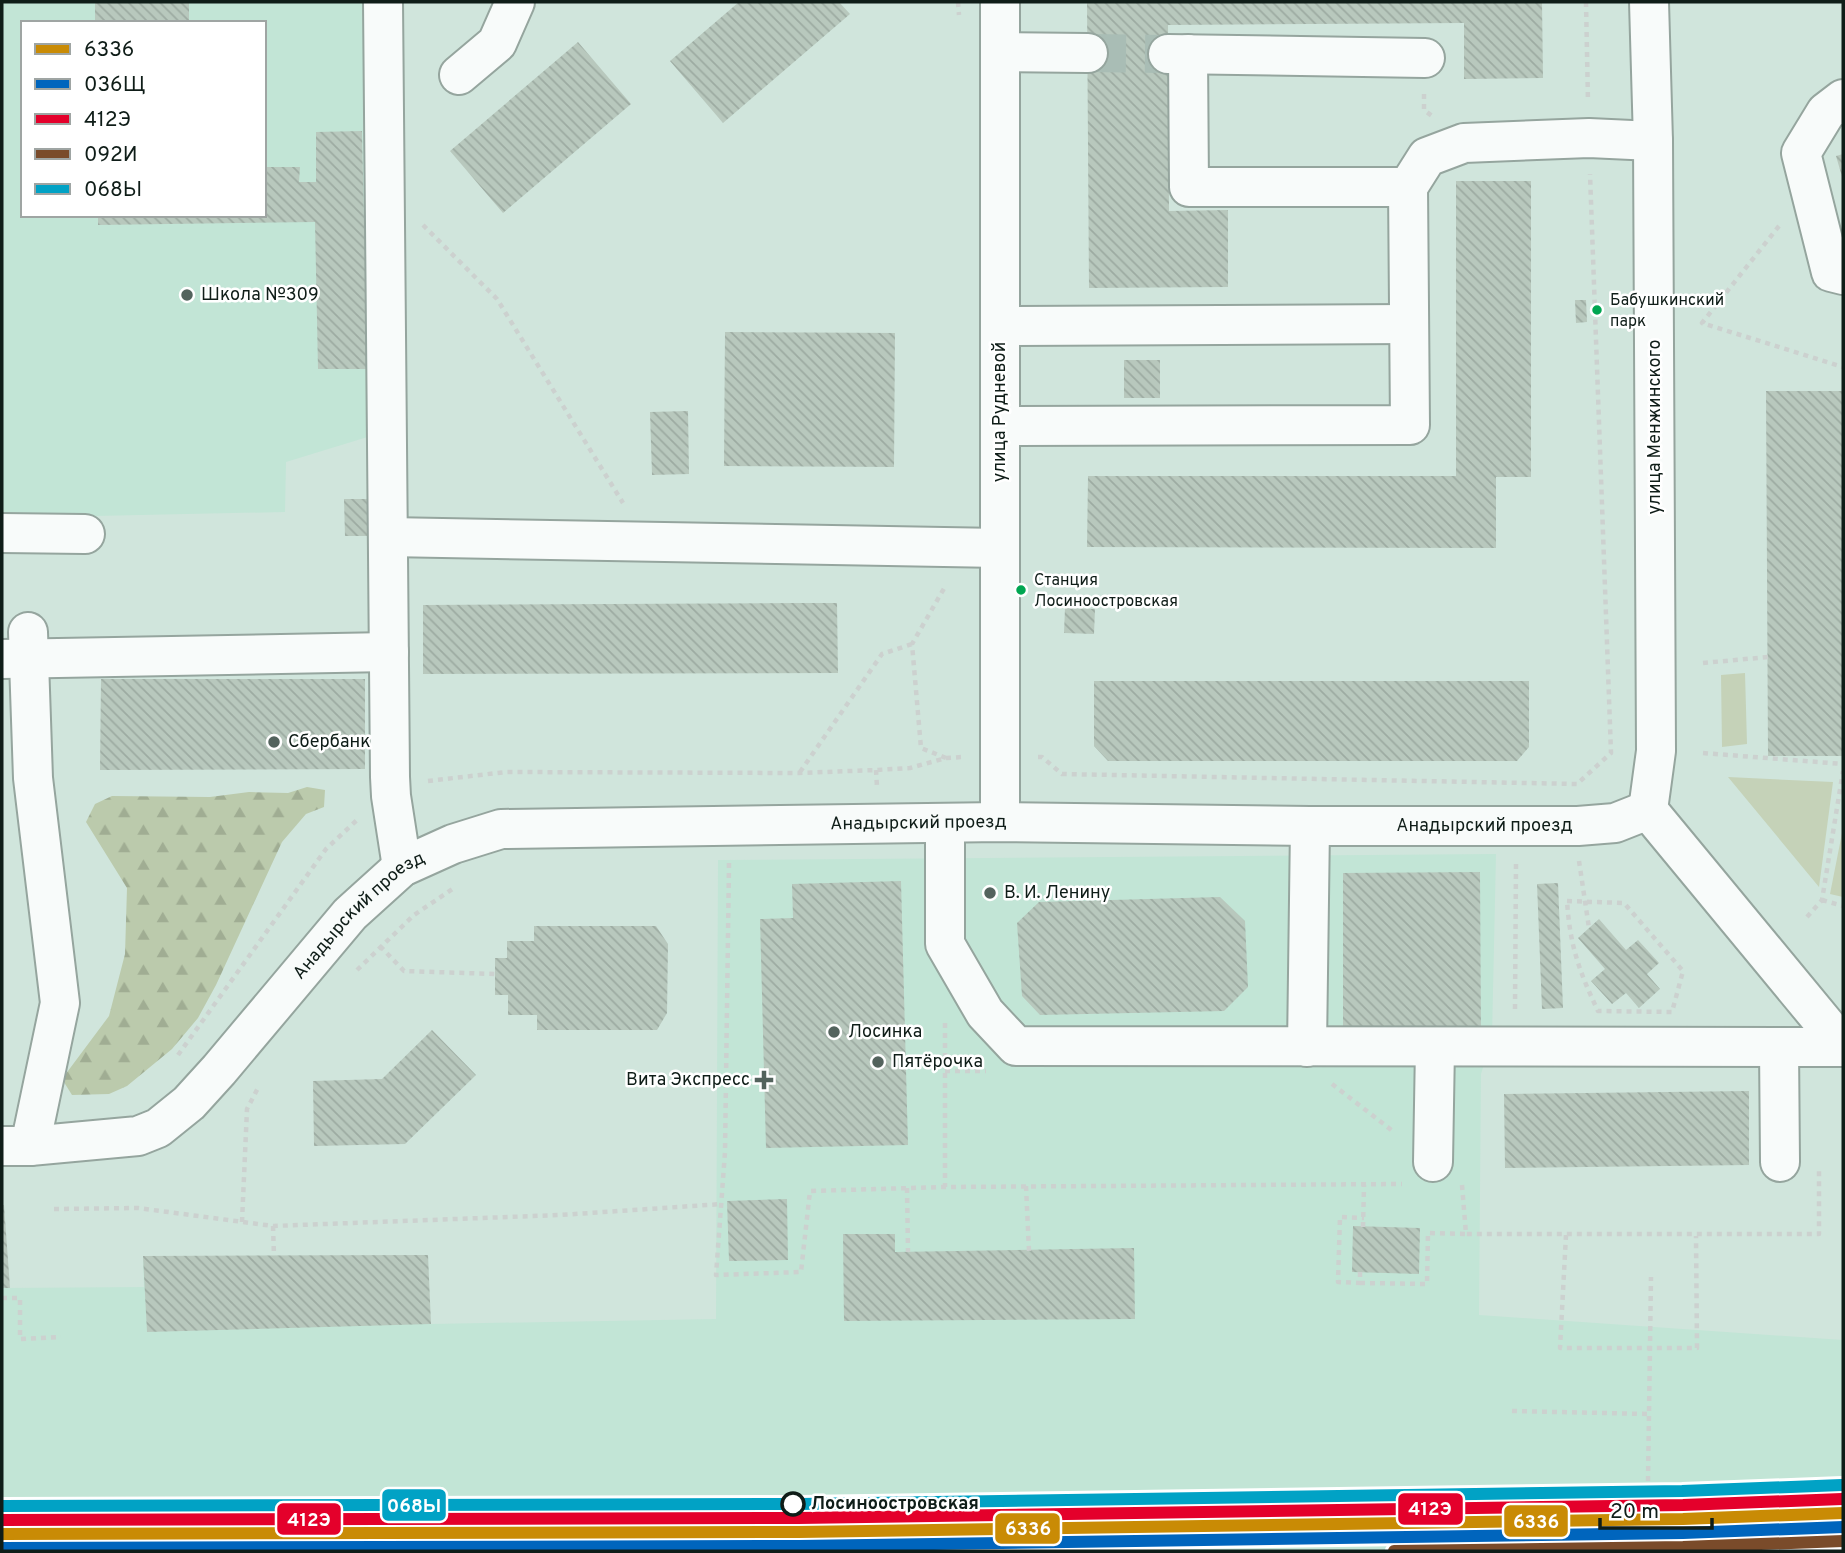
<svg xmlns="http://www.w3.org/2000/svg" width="1845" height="1553" viewBox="0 0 1845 1553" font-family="Overpass,sans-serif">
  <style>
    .built { fill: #c2e5d6; fill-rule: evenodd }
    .grass { fill: #c5d2b8 }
    .forest { fill: url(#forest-firs) }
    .building { fill: url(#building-back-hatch) }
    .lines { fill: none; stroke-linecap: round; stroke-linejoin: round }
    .minor-tunnel { stroke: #a9bdb5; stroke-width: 38; stroke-dasharray: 38 19; stroke-linecap: butt }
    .minor-casing { stroke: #95a59e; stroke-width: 42 }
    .path { stroke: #ccd1cf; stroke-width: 4.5; stroke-dasharray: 5 5; stroke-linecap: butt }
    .minor { stroke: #f8fbfa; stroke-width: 38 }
    .rail-1-casing { stroke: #fff; stroke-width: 18 }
    .rail-2-casing { stroke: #fff; stroke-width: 18 }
    .rail-3-casing { stroke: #fff; stroke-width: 18 }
    .rail-4-casing { stroke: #fff; stroke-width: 18 }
    .rail-5-casing { stroke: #fff; stroke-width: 18 }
    .rail-1 { stroke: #c98b05; stroke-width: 12 }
    .rail-2 { stroke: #0065bd; stroke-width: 12 }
    .rail-3 { stroke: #e4002b; stroke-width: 12 }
    .rail-4 { stroke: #7a4b2a; stroke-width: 12 }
    .rail-5 { stroke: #01a2c5; stroke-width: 12 }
    .poi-dot { fill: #53635d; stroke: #fff; stroke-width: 2.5 }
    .bus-dot { fill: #00a651; stroke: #fff; stroke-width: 2.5 }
    .stop-dot { fill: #fff; stroke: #0f1d18; stroke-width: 3.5 }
    .labels { text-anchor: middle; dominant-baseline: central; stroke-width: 5; stroke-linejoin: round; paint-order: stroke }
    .bus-label { font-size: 16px; fill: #0f1d18; stroke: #fff; text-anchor: start }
    .poi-label { font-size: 18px; fill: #0f1d18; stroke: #fff; text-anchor: start }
    .street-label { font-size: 18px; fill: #0f1d18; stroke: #fff }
    .stop-label { font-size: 18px; font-weight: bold; fill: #0f1d18; stroke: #fff; text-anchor: start }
    .line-badge { stroke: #fff; stroke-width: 2.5 }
    .badge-label { font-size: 19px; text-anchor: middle; font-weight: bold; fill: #fff }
  </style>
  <defs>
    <pattern id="forest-firs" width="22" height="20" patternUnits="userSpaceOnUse" patternTransform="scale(1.75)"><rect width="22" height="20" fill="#bbcaac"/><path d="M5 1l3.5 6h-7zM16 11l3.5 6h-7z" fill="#a0ad93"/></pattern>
    <pattern id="building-back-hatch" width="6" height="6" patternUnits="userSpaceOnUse" patternTransform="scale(1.75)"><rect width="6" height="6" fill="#b8c8bd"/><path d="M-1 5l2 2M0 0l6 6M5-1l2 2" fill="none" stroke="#9daba2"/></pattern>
  </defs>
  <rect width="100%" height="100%" fill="#d0e5dc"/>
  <path class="built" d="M2,2H363L364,220L374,435L286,462L285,512L2,518ZM23,23H264V215H23Z
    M1496,854L1492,1038L1481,1074L1479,1315L1843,1340V1551H2V1288L144,1287L143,1256L431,1324L716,1319L718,860Z"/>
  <path class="grass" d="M1745,673L1747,744L1722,747L1721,675Z
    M1728,777L1833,782L1819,887Z
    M1843,828V897L1830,894Z"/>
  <path class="forest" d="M307,787L325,790L324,807L306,814L282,842L216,985L198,1018L172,1049L127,1086L109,1094L72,1095L62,1079L109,1016L125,954L127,888L86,822L95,804L112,796L210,797L249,792L288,793Z"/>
  <path class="building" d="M95,2H189V23H95Z
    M739,2H839L850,14L723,123L670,61Z
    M1087,2H1542L1543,78L1464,79V23L1168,25L1169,211L1228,210V287L1089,288Z
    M578,42L631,104L503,213L450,151Z
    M362,131L364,220H370L373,369H318L315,222L98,225V215H264V167H300L299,182H316V132Z
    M1843,154V180L1836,156Z
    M1456,181H1531V477H1496V548L1087,547L1088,476H1456Z
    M1575,300H1586L1587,322L1576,323Z
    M725,332L895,333L894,467L724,466Z
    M1124,360H1160V398H1124Z
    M1766,391H1843V756H1768Z
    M688,411L689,474L652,475L650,412Z
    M344,499H377V536H345Z
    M797,603H837L838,673L423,674V605Z
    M1065,608L1095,609L1094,634L1064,633Z
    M101,679H365V769L100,770Z
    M1094,681H1529V747L1517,761H1108L1094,746Z
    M1480,872L1481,1033H1343V873Z
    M901,881L908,1145L766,1148L760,919L793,918L792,884Z
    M1558,883L1563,1008L1542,1009L1537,884Z
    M1220,897L1245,921L1248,987L1224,1011L1040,1015L1022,996L1017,923L1039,902Z
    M1599,919L1626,950L1638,940L1659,963L1647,974L1660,989L1639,1008L1626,993L1612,1004L1591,981L1605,969L1578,938Z
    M534,926H656L668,944L667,1013L657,1030H537V1015H508V995H495V958H507V941H534Z
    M432,1030L476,1075L405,1144L314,1146L313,1081L382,1079Z
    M1749,1091V1165L1505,1168L1504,1094Z
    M787,1199L788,1260L729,1261L727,1201Z
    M2,1205H4L10,1288H2Z
    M1353,1226L1420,1228L1419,1274L1352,1272Z
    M843,1234H895V1252L1134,1248L1135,1319L844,1321Z
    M428,1255L431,1324L147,1332L143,1256Z"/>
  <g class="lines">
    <path class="minor-tunnel" d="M1088,53L1168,54"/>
    <defs>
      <g id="minor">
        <path d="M383,2L390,777L391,796L402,867"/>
        <path d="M1000,52L1088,53"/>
        <path d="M1168,54L1425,58"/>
        <path d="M1188,54L1189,187H1408"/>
        <path d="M459,75L497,43L515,2"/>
        <path d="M1843,99L1826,112L1801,153L1831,272L1843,275"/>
        <path d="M1000,326L1409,324"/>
        <path d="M1000,426L1410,425L1408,187L1427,157L1464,143L1589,138L1653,141"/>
        <path d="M2,533L85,534"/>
        <path d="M388,537L1000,548"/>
        <path d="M28,632L33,778L60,1003L30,1146"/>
        <path d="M2,659L389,652"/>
        <path d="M1648,810L1656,751L1653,141L1649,2"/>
        <path d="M1648,810L1843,1046"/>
        <path d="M1000,822V2"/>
        <path d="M945,823V944L985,1013L1016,1046L1843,1047"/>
        <path d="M1307,1047L1310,826"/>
        <path d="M1779,1047L1780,1162"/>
        <path id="s1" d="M2,1146H30L138,1136L158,1128L189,1103L219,1070L350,914L402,867L453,844L501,829L1000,822L1310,826H1578L1615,823L1648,810"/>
        <path d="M1433,1162L1435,1047"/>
      </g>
    </defs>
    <use href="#minor" class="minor-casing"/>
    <path class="path" d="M958,2L959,15
      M1586,2L1588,102
      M1424,94V110L1432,116
      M423,225L497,299L623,503
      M1779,226L1702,323L1843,367
      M1703,663L1768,657
      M1703,753L1843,764
      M1038,757H1042L1062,774L1577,784L1611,753L1590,174
      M946,758L963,757
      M876,770L877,787
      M800,772L882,654L912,644
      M428,781L506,772L799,773L876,770L910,768L946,758L921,748L912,644L946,585
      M1579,861L1589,928
      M729,863L725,1152L716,1275L801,1272L810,1191L945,1187L1402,1184
      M1822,900L1843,906
      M1567,901L1624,903L1683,971L1672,1012L1598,1011C1579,971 1570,946 1567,901Z
      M1807,917L1822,900L1843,771
      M380,946L404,971L495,974
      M357,970L414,915L454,888
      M1515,1009L1516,863
      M945,1023V1187
      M178,1055L326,849L357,820
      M945,1071H986
      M1332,1084L1394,1132
      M1462,1185L1466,1234H1819V1170
      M1026,1186L1029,1251
      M907,1188L908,1252
      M54,1209L138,1208L273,1226L560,1215L722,1204
      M242,1222L247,1109L259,1086
      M273,1226L274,1256
      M1363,1227L1364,1185
      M1566,1235L1560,1348H1697L1696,1236
      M1360,1272V1283L1338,1282L1340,1217L1364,1218
      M1360,1283L1427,1284L1428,1233L1466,1234
      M2,1298H20V1339L61,1337
      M1512,1411L1649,1414
      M1510,1501H1647
      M2,1507L105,1505
      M1647,1551L1651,1277"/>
    <use href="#minor" class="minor"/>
    <defs>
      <path id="rail-1" d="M2,1534L799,1532L1683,1519L1843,1513"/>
      <path id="rail-2" d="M2,1548L799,1546L1683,1533L1843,1527"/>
      <path id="rail-3" d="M2,1520L799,1518L1683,1505L1842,1499"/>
      <path id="rail-4" d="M1394,1551L1683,1547L1843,1541"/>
      <path id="rail-5" d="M2,1506L799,1504L1682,1491L1842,1485"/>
    </defs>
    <use href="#rail-1" class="rail-1-casing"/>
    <use href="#rail-2" class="rail-2-casing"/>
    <use href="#rail-3" class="rail-3-casing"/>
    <use href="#rail-4" class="rail-4-casing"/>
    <use href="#rail-5" class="rail-5-casing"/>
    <use href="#rail-1" class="rail-1"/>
    <use href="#rail-2" class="rail-2"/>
    <use href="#rail-3" class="rail-3"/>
    <use href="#rail-4" class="rail-4"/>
    <use href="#rail-5" class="rail-5"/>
  </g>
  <g class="poi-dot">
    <circle cx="187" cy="295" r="7"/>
    <circle cx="274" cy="742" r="7"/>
    <circle cx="990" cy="893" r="7"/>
    <circle cx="834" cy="1032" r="7"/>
    <circle cx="878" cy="1062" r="7"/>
    <path d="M760.5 1069.5h7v7h7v7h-7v7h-7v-7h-7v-7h7z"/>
  </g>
  <g class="bus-dot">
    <circle cx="1597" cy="310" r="6"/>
    <circle cx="1021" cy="590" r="6"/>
  </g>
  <circle class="stop-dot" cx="793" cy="1504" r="11"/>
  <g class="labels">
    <g class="bus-label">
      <text x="1610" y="301">Бабушкинский<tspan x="1610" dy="21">парк</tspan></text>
      <text x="1034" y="581">Станция<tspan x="1034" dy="21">Лосиноостровская</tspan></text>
    </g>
    <g class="poi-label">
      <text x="201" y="295">Школа №309</text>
      <text x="288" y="742">Сбербанк</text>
      <text x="1004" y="893">В. И. Ленину</text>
      <text x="848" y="1032">Лосинка</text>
      <text x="892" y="1062">Пятёрочка</text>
      <text x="750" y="1080" text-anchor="end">Вита Экспресс</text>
    </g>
    <g class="street-label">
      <text transform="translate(1000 412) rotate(-90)">улица Рудневой</text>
      <text transform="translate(1655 427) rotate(-90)">улица Менжинского</text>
      <text stroke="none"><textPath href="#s1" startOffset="1040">Анадырский проезд</textPath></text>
      <text stroke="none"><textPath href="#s1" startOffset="1606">Анадырский проезд</textPath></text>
      <text stroke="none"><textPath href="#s1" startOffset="452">Анадырский проезд</textPath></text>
    </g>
    <g class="stop-label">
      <text x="811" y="1504">Лосиноостровская</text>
    </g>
  </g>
  <g class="line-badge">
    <rect x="381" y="1488" width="66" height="34" rx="7" fill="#01a2c5"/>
    <rect x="1397" y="1492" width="67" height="34" rx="7" fill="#e4002b"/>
    <rect x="276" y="1502" width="66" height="34" rx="7" fill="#e4002b"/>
    <rect x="1503" y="1504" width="66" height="34" rx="7" fill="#c98b05"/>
    <rect x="994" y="1512" width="67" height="33" rx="7" fill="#c98b05"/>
  </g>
  <g class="badge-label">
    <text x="414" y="1512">068Ы</text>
    <text x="1430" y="1515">412Э</text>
    <text x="309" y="1526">412Э</text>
    <text x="1536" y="1528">6336</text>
    <text x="1028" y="1535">6336</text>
  </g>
  <rect width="1845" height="1553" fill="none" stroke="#0f1d18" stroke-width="7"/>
  <rect x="21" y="21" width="245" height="196" fill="#ffffff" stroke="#9fa5a3" stroke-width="2"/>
  <rect x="35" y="44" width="35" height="10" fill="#c98b05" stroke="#9fa5a3" stroke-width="2"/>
  <text x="84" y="56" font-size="21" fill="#0f1d18">6336</text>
  <rect x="35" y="79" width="35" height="10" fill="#0065bd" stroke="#9fa5a3" stroke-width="2"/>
  <text x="84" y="91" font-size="21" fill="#0f1d18">036Щ</text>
  <rect x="35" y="114" width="35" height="10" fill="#e4002b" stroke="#9fa5a3" stroke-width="2"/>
  <text x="84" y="126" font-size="21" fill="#0f1d18">412Э</text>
  <rect x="35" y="149" width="35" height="10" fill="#7a4b2a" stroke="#9fa5a3" stroke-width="2"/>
  <text x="84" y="161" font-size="21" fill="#0f1d18">092И</text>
  <rect x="35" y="184" width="35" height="10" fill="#01a2c5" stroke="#9fa5a3" stroke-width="2"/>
  <text x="84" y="196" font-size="21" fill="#0f1d18">068Ы</text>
  <path d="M1600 1518v10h112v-10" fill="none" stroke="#0f1d18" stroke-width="3.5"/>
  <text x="1610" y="1518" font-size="21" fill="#0f1d18" stroke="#ffffff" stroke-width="5" paint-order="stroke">20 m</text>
</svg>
